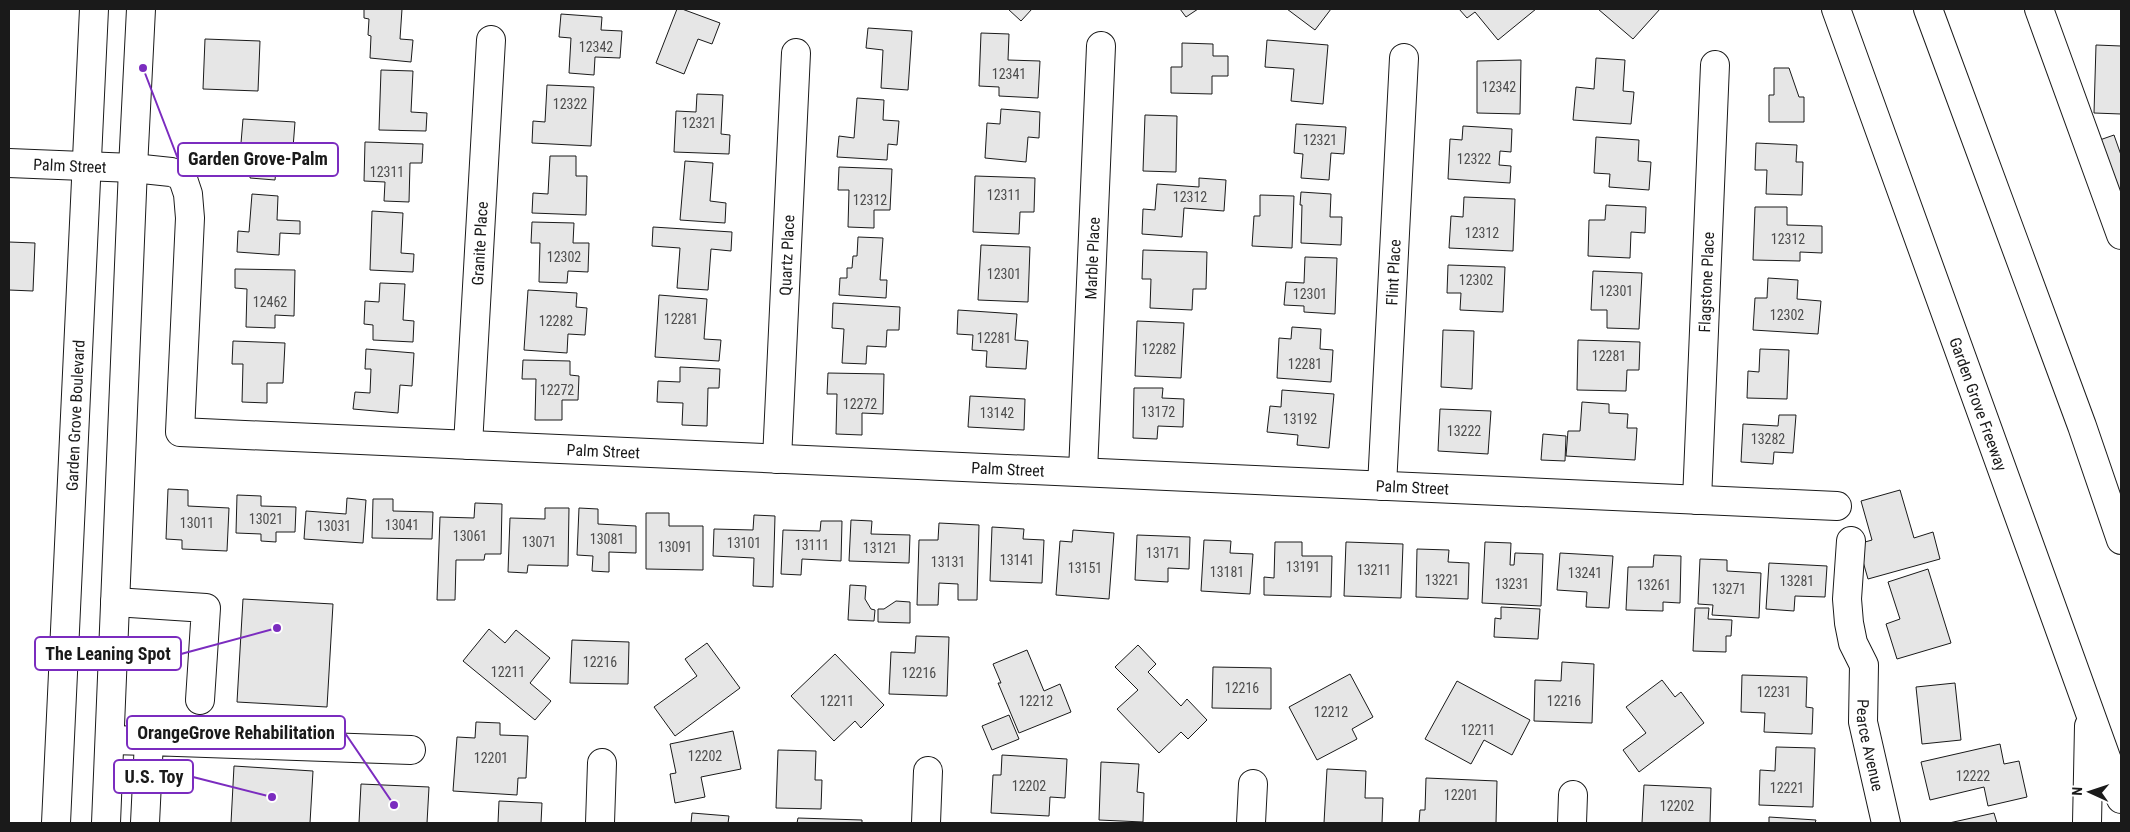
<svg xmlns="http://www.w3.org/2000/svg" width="2130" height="832" viewBox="0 0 2130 832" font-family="'Roboto Condensed',sans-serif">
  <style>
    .building { fill: #e6e6e6; stroke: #1a1a1a }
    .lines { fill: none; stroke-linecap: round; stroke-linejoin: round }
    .minor-casing { stroke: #1a1a1a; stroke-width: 30 }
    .major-casing { stroke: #1a1a1a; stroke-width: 30 }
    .highway-casing { stroke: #1a1a1a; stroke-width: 30 }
    .minor { stroke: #fff; stroke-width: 28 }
    .major { stroke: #fff; stroke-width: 28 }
    .highway { stroke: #fff; stroke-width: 28 }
    .labels { text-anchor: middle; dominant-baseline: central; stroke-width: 4; stroke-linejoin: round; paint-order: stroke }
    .number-label { font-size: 14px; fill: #4d4d4d }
    .street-label { font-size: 16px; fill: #1a1a1a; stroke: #fff }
    .leader { fill: none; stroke: #7b2cbf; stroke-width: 2 }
    .callout-dot { fill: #7b2cbf; stroke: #fff; stroke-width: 2 }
    .callout { fill: #fff; stroke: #7b2cbf; stroke-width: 2 }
    .callout-label { font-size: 18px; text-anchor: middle; font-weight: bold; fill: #1a1a1a }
  </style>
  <rect width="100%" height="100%" fill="#fff"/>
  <path class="building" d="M364,9H402L400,39L413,40L411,62L370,58L371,36L368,35L369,19L364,18Z
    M677,9H682L720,23L712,44L698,39L684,74L656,63Z
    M1008,9H1032L1021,21Z
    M1180,9H1198L1186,17Z
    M1287,9H1331L1315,30Z
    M1459,9H1536L1498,40L1475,12L1467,18Z
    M1598,9H1660L1633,39Z
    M561,14L602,17L601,30L622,31L620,58L595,57L594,75L569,73L571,38L559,37Z
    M868,28L912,31L908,90L881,88L883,50L866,48Z
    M981,33L1009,34L1008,60L1040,61L1038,98L999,96V87L979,86Z
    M205,39L260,41L258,91L203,89Z
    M1267,40L1328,45L1323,104L1291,101L1294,69L1265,67Z
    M1182,43L1213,44V56H1228V76H1212V94L1171,93V67H1182Z
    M2096,45L2121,46V114L2094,113Z
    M1596,58L1625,60L1623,91L1634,92L1631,124L1573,120L1576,87L1594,89Z
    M1521,60L1520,114L1477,113V61Z
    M1774,68H1789L1799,97H1804V122H1769V95H1774Z
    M381,70L413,71L411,112L427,113L426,131L379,130Z
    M547,85L594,87L591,146L532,143L533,121L545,122Z
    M697,94L723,95L721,134L730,135L729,154L674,152L676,111L696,112Z
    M857,98L884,100L883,120L899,121L897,145L888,144L887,160L837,157L839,136L854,138Z
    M1001,109L1040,112L1039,138L1028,137L1026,162L985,158L987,123L1000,124Z
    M1145,115L1177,116L1176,172L1143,171Z
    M243,119L295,122L292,161L277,160L275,180L250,178L252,144L241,143Z
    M1296,124L1346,127L1344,154L1331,153L1329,180L1301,178L1303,154L1294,153Z
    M1463,126L1512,129L1511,152L1500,151L1499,165L1511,166L1510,183L1448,179L1450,139L1462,140Z
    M2114,135L2121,155V217L2094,142Z
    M1596,137L1639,140L1638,161L1651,162L1649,190L1609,187L1610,174L1594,173Z
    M365,142L423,144L422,163H410L409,202L384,201L385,182L364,181Z
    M1756,143L1797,145L1796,162H1803L1802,195L1766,194L1767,170H1755Z
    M550,156H576V176H587L586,215L532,213L533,193L548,194Z
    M685,161L713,163L710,201L726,203L725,223L680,220Z
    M839,167L892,169L890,210H874V228L848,227L849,190H838Z
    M975,176L1035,178L1034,212H1020L1019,234L973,232Z
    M1199,178L1226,180L1224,211L1184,208L1182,237L1142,234L1143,209L1155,210L1157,184L1199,187Z
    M1301,192L1331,194L1330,217H1342L1341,245L1301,243L1302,205H1300Z
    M252,194L278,196L277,220L300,221V234L280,233L279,255L237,252L238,231L249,232Z
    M1260,195L1294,196L1292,248L1252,246L1254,216H1260Z
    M1464,197L1515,199L1513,251L1449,248L1451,216L1463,217Z
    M1606,205L1646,207L1645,233L1631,232L1630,258L1588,256L1589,220H1605Z
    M1755,207H1787V225L1822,226V253L1800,252V261L1753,260Z
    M372,211L403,213L401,253L414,254L413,272L370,270Z
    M532,222L574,223L573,243H589L588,272L568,271L567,283L539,282L540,243H531Z
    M9,227V242L35,243L33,291L9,290Z
    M653,227L732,232L731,251L711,249L708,290L677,288L680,248L652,246Z
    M858,237L883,238L880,280H887L886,298L839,295L840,278H847V268H852L853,256H857Z
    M981,245L1030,247L1028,302L978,300Z
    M1143,250L1207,252L1206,289H1193L1192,310L1150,308L1151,279H1142Z
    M1305,257L1337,258L1335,314L1304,312V306L1284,305L1286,282L1304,283Z
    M1448,265L1505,267L1503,312L1460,310L1461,293H1447Z
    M235,269L295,270L294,316L275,315V328L246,327L247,289L235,288Z
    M1593,271L1642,273L1639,329L1607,328V310H1591Z
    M1768,278L1798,280L1797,299L1821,301L1818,334L1753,330L1755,298H1767Z
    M380,283L405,284L403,320L414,321L413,342L373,340V325L364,324L365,301L379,302Z
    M528,290L577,293L576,307L587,308L585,335L568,334L567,353L524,350Z
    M659,295L707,299L704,339L721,340L719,361L655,357Z
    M833,303L900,307L899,330H887L886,347L867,346L866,364L842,363L844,329L832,328Z
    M958,310L1017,314L1015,340L1028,341L1026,369L986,367L987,351L972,350L973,335L957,334Z
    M1137,321L1184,323L1181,378L1135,376Z
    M1292,327L1321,329L1320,349L1333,350L1331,382L1277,378L1279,338L1291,339Z
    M1443,330L1474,331L1472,389L1441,387Z
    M1578,340L1640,342L1639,370H1627L1626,391L1577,390Z
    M233,341L285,343L283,383H267V403L242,402L243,364H232Z
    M366,349L414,353L412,386L400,385L398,413L353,409L355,392L370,393L371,369H365Z
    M1760,349L1789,350L1787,399L1747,398L1748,371L1759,372Z
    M523,360L570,361V375L579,376L578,400H562V420H535L536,379H522Z
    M680,367L720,369L719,388H708L707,426L682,425L683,403L657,402L658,381L680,382Z
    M828,373L884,374L883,414L862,413V435L836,434L837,394H827Z
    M1134,388H1163L1162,398L1184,399L1183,427L1158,426L1157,439L1133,438Z
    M1282,390L1334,394L1329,448L1297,445L1298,435L1267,432L1270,406L1281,407Z
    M970,396L1025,399L1024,430L968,427Z
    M1582,402L1609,404V413L1628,414L1627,428H1637L1635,460L1566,456L1568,431H1580Z
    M1440,409L1491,411L1488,454L1438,451Z
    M1779,415H1796L1793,453L1774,452L1773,464L1741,462L1743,424L1778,426Z
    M1543,434L1566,436L1565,461L1541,460Z
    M168,489L188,490V506L229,508L227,551L182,549V540L166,539Z
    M1900,490L1914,538L1933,532L1940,559L1868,579L1858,544L1872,540L1861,501Z
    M237,495L261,496V506L296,507L295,532H276V542L261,541V534L236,533Z
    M347,498L366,500L363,543L304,539L306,511L346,514Z
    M373,499H393V511L433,512L432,539L372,538Z
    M475,503L502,504L501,554H485L484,560H456L455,600H437L440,517L474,518Z
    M545,508H569L568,566L528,565L527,573L508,572L510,518L545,519Z
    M579,508L598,509V524L636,526V553L609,552V572L592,571L593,556L577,555Z
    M646,513H669V526H703V570L646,569Z
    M754,515L775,516L773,587L753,586L754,558L713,556L714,529L753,530Z
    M851,520L872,521L871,534L910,535L909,563L849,561Z
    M821,521H842L841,561L802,559L801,575L781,574L783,530L820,531Z
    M939,523L979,525L977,600H958V584L939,583L938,605H917L919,540H938Z
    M992,527L1024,529L1023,539L1044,540L1042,583L990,581Z
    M1073,530L1114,533L1109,599L1056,595L1060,541L1072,542Z
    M1137,535L1190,537L1189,569L1168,568V582L1135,580Z
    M1204,540L1231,541L1230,553L1253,554L1250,594L1201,591Z
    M1275,542H1302V556H1332L1331,597L1264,595V577L1274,578Z
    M1346,542L1403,544L1401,598L1344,596Z
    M1485,542L1511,543L1510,565H1514L1515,553L1543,554L1541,606L1482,603Z
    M1417,549L1449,550L1448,562L1469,563L1468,599L1416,597Z
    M1560,553L1613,556L1609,608L1586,607L1587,592L1557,590Z
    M1654,555L1681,556L1680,603L1663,602V611L1626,610L1628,567H1653Z
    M1700,559L1727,560V571L1761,573L1759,618L1712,615L1713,605L1698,604Z
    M1769,563L1827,566L1825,597L1795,596L1794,611L1766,609Z
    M1928,569L1951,643L1897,659L1886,624L1900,619L1888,582Z
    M850,585L866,586L865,599L871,609L875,610L874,621L848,620Z
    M243,599L333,604L327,707L237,702Z
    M896,601L910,602V623L878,622V609H884Z
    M1501,607L1540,609L1538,639L1494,637L1495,618L1501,619Z
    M1695,608H1709L1708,619L1732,620L1731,636H1726V652L1693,651Z
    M489,629L505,643L516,630L550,658L530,683L551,701L535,720L463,661Z
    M916,636L949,637L947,696L889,694L891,652L915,653Z
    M572,640L629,642L628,684L570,683Z
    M707,643L740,688L675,736L654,707L697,676L685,659Z
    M1138,645L1156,664L1148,672L1181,706L1187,699L1207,720L1188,739L1181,732L1159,753L1117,709L1138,690L1115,667Z
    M1027,650L1044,691L1060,684L1071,712L1019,733L998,683H1001L993,664Z
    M835,654L884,705L861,728L855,721L834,741L791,696Z
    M1562,662L1594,664L1592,723L1534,721L1535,680L1561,681Z
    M1213,667L1271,668V709L1212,708Z
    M1350,674L1373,717L1352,729L1357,739L1317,760L1289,707Z
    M1742,675L1807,677L1806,707L1813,708L1812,734L1764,732L1765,713L1741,712Z
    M1662,680L1675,697L1681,692L1704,723L1639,772L1623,750L1646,733L1626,707Z
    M1457,681L1530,720L1512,755L1484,740L1471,764L1425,739Z
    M1955,683L1961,740L1922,744L1916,687Z
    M1009,715L1019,739L992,750L982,726Z
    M476,722L500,723V735L528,736L526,778H518L517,795L453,791L457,737L475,738Z
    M733,731L741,769L701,777L705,797L675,803L670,774L676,773L670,744Z
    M2000,744L2004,764L2019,761L2027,797L1988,806L1984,787L1930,800L1921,762Z
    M1776,747L1815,748L1813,807L1759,805L1760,770L1775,771Z
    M778,750L816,751L815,780H822L821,809L776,808Z
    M1002,755L1067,759L1065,798L1050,797L1049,816L991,813L993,775H1001Z
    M1101,762L1139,764L1137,792L1144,793L1143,822L1099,820Z
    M234,766L313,771L310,823H231Z
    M1327,769L1366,771L1365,798H1383L1382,823H1324Z
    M1426,778L1497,781L1496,823H1419L1420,810H1425Z
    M361,784L429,787L427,823H359Z
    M1644,785L1711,788L1710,823H1642Z
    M499,801L542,803L541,823H498Z
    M692,813L729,816L728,823H691Z
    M1994,813L1997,823H1949Z
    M1769,817L1816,820L1815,823H1769Z
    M798,818L862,820V823H797Z"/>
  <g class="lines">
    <defs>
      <g id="minor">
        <path d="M2039,9L2121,235"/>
        <path id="s1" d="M9,163L133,168L171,172L182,176L188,194L190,218L180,432L1837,506"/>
        <path id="s2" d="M468,445L491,40"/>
        <path id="s3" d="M777,459L796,53"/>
        <path id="s4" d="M1083,472L1101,46"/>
        <path id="s5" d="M1382,486L1404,58"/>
        <path id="s6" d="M1697,500L1715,65"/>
        <path id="s7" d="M1851,541L1847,599L1849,623L1853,643L1864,665L1863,722L1886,823"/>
        <path d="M115,602L206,608L200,700"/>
        <path d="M110,740L149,741"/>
        <path d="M145,823L149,741L411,750"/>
        <path d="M600,823L602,763"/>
        <path d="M926,823L928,771"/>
        <path d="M1251,823L1253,784"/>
        <path d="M1572,823L1573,795"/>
      </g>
      <g id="major">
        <path id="s8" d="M56,823L94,9"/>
        <path d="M106,823L133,168L141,9"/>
      </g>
      <g id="highway">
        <path id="s9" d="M1836,9L2121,799"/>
        <path d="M1928,9L2082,426L2121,540"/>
        <path d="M2087,823L2089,726"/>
      </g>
    </defs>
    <use href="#minor" class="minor-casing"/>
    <use href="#major" class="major-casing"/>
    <use href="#highway" class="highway-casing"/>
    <use href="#minor" class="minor"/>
    <use href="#major" class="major"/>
    <use href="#highway" class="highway"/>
  </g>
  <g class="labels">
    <g class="number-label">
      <text x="596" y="47">12342</text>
      <text x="1009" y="74">12341</text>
      <text x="1499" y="87">12342</text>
      <text x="570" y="104">12322</text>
      <text x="699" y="123">12321</text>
      <text x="1320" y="140">12321</text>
      <text x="1474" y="159">12322</text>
      <text x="387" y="172">12311</text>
      <text x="1004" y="195">12311</text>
      <text x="1190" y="197">12312</text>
      <text x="870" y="200">12312</text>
      <text x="1482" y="233">12312</text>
      <text x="1788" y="239">12312</text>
      <text x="564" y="257">12302</text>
      <text x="1004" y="274">12301</text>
      <text x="1476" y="280">12302</text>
      <text x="1616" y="291">12301</text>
      <text x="1310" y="294">12301</text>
      <text x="270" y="302">12462</text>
      <text x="1787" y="315">12302</text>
      <text x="681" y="319">12281</text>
      <text x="556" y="321">12282</text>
      <text x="994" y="338">12281</text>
      <text x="1159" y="349">12282</text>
      <text x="1609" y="356">12281</text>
      <text x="1305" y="364">12281</text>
      <text x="557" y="390">12272</text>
      <text x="860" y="404">12272</text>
      <text x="1158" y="412">13172</text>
      <text x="997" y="413">13142</text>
      <text x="1300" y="419">13192</text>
      <text x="1464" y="431">13222</text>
      <text x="1768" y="439">13282</text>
      <text x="266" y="519">13021</text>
      <text x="197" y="523">13011</text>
      <text x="402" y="525">13041</text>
      <text x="334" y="526">13031</text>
      <text x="470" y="536">13061</text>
      <text x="607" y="539">13081</text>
      <text x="539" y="542">13071</text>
      <text x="744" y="543">13101</text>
      <text x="812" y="545">13111</text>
      <text x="675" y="547">13091</text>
      <text x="880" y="548">13121</text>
      <text x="1163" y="553">13171</text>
      <text x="1017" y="560">13141</text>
      <text x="948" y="562">13131</text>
      <text x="1303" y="567">13191</text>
      <text x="1085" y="568">13151</text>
      <text x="1374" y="570">13211</text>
      <text x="1227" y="572">13181</text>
      <text x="1585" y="573">13241</text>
      <text x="1442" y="580">13221</text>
      <text x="1797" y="581">13281</text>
      <text x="1512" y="584">13231</text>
      <text x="1654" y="585">13261</text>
      <text x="1729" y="589">13271</text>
      <text x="600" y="662">12216</text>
      <text x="508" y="672">12211</text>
      <text x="919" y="673">12216</text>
      <text x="1242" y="688">12216</text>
      <text x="1774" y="692">12231</text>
      <text x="837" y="701">12211</text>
      <text x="1036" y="701">12212</text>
      <text x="1564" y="701">12216</text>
      <text x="1331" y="712">12212</text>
      <text x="1478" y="730">12211</text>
      <text x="705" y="756">12202</text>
      <text x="491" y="758">12201</text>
      <text x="1973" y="776">12222</text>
      <text x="1029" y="786">12202</text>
      <text x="1787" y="788">12221</text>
      <text x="1461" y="795">12201</text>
      <text x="1677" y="806">12202</text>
    </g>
    <g class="street-label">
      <text stroke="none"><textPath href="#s1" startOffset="61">Palm Street</textPath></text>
      <text stroke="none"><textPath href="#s2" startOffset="202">Granite Place</textPath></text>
      <text stroke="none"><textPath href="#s3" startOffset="204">Quartz Place</textPath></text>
      <text stroke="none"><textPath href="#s4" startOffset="214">Marble Place</textPath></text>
      <text stroke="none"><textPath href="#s5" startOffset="214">Flint Place</textPath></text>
      <text stroke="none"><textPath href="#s6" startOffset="218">Flagstone Place</textPath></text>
      <text stroke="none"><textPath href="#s9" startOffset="420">Garden Grove Freeway</textPath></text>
      <text stroke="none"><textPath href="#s8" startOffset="408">Garden Grove Boulevard</textPath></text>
      <text stroke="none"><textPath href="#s1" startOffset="855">Palm Street</textPath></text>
      <text stroke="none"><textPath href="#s1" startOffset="1260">Palm Street</textPath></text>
      <text stroke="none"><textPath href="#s1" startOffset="1665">Palm Street</textPath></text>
      <text stroke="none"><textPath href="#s7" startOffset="208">Pearce Avenue</textPath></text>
    </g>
  </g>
  <path class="leader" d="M143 68L178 159M277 628L181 654M394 805L345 733M272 797L193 777"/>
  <g class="callout-dot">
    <circle cx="143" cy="68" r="5"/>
    <circle cx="277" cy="628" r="5"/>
    <circle cx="394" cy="805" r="5"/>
    <circle cx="272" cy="797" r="5"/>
  </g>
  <g class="callout">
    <rect x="178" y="143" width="160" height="33" rx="5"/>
    <rect x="35" y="637" width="146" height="33" rx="5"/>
    <rect x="127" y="716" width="218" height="33" rx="5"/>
    <rect x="114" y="760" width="79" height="33" rx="5"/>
  </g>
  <g class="callout-label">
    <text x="258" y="165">Garden Grove-Palm</text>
    <text x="108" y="660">The Leaning Spot</text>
    <text x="236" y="739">OrangeGrove Rehabilitation</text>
    <text x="154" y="783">U.S. Toy</text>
  </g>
  <rect width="2130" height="832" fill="none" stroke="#1a1a1a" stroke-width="20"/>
  <g transform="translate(2090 792) rotate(273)" stroke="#ffffff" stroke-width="4" paint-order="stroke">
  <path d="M0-4L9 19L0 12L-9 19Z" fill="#1a1a1a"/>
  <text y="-8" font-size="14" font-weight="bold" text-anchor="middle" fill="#1a1a1a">N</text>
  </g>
</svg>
